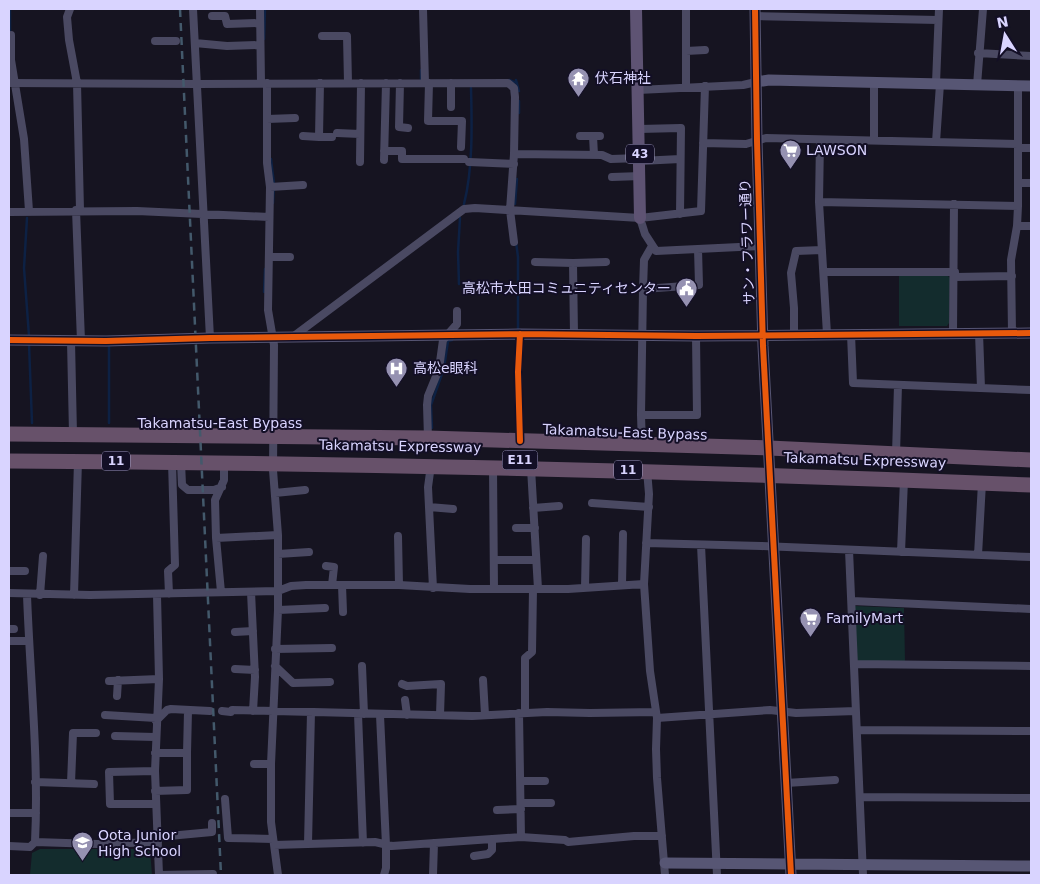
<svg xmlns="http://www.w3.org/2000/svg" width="1040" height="884" viewBox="0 0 1040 884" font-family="'DejaVu Sans','Noto Sans JP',sans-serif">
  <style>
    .green { fill: #132c2d }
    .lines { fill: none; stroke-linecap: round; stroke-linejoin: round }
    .stream { stroke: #0d2144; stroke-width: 2.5 }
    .street { stroke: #4a4962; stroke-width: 8 }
    .secondary { stroke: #575674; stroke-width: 11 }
    .primary { stroke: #5e5373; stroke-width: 12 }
    .highway { stroke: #67516a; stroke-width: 15 }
    .rail { stroke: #43596b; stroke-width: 2.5; stroke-dasharray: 8 6; stroke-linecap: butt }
    .cycleway-casing { stroke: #130f26; stroke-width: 9 }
    .cycleway { stroke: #e8590c; stroke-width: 6 }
    .labels { text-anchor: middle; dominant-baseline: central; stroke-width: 4; stroke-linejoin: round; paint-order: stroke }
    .shield { fill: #130f26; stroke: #9e99be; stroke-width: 1 }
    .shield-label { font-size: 12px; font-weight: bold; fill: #d9d4ff }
    .poi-label { font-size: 14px; fill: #d9d4ff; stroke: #130f26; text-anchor: start }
    .street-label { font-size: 14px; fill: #d9d4ff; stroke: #130f26 }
  </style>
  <rect width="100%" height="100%" fill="#161421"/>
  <path class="green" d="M899,275H947L950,278L949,323L947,326H899Z
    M855,606L904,608L905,662L856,661Z
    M40,849H150L152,875H30L32,853Z"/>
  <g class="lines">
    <path class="stream" d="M10,34V9
      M264,39L265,9
      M421,70V80H423
      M509,80L517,83
      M516,80L519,91
      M519,101V113
      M271,159L274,184L273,203
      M464,204C473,169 472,124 471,88
      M515,204L517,179
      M27,218L24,268L29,336
      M516,242L518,257V330H520
      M459,284L458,252L460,218
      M264,292L265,269
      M29,344L32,423
      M109,345V423
      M432,428L431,405L444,368L448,341L452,340"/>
    <path class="street" d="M70,9L67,17L69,40L77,83L80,210
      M193,9L210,338
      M260,9L261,83
      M423,9L425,83
      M686,9V87
      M212,16H225L227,24L260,23
      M755,16L938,20
      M11,35V60L24,139L29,211
      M322,36H347L348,83
      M155,41H176
      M195,43L227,46L260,45
      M686,51L705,50
      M978,53L1031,56
      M874,82V140
      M9,83L197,84L508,83L514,88L515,97L514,154L510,210L514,242
      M267,83V163L270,187L268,310L274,345L273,470L278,535V610L271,764V822L278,875
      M400,83L399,127L408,128
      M429,83L428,121H462L461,147
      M936,83L939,9
      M977,85L983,9
      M638,90L743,85L756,82
      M451,107V83
      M267,119L295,118
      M639,129L681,128L680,214
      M337,133L360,134
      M303,136L319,137L320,83
      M580,136H600
      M593,136L594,155
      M319,137H332
      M820,140L819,202L827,334
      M936,142L940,84
      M703,143L746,144L766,138L1017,144
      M1018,148H1031
      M384,151H402V159H464
      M514,154L602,155L611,159L640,158
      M384,160L386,83
      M640,161L680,159
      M360,162L361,83
      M469,162L514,164
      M612,177L641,176
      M1018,183H1031
      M270,187L303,185
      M819,202L1018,206
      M76,210L81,341
      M9,212L137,211L269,217
      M640,218L645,234L656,251L760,246
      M1017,226H1031
      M269,257H290
      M535,262L573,263
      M824,272H955
      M955,277L1012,276
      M643,289L699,285L698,249
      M953,333L954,204
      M979,333L981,388
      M1012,333L1011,260L1017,226L1018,206V86
      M851,334L853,383L1031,390
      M574,335L573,263L606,262
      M794,335V308L791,273L796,251L822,250
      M294,336L464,209L475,208L640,218L701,211L705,86
      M71,341L73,434
      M641,415H697L696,336
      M428,438L427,405L428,396L439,369L443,340L457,324V311
      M520,441L518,372L520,334
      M642,445L641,415L643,289L644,260L652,246
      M896,454L898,385
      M181,462L182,485L188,490H214L222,487
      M431,465L428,487L433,588
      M493,467L494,589
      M531,468L538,589
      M647,470L649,494L644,584L650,671L657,718L656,749L657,778L665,875
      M275,493L305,490
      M592,503L649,507
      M429,507L453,509
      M533,508L559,506
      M516,528H535
      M398,536L399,585
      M216,538L278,535
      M646,543L761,546L1031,557
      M701,545L717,875
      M849,550L863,875
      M901,552L904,480
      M278,554L309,552
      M978,555L982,483
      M494,560H536
      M326,566L334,567L332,585
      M9,571H25
      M342,585L343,612
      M622,585L623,534
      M585,588L586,539
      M221,592L216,538L215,500L224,480V462
      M251,592L255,677L253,711
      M9,593L90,595L278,591L291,586L306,585H399L470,589H568L644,584
      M169,594L168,571L175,565L172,462
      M27,595C30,677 39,759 35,842L97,844L158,842
      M40,595L43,556
      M74,595L78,461
      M157,595L159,679L155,771L159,875
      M852,601L1031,609
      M278,610L325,608
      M9,629H14
      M235,632L253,631
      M9,641H28
      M275,649L332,648
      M854,664L1031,666
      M275,666L293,683L330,682
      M362,666L364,714
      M235,669L255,670
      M483,680L485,715
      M109,681L159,679
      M402,684L407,686L441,684L440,715
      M117,696L118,680
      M405,700L407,715
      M222,711L231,712L232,710L472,716L547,712L590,713L656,712
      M525,713V658L532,652L533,589
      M358,714L363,843
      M105,715L156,718
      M380,715L386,845V868L384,875
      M657,718L770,710L796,713L856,711
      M156,721L167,710L171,709L210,711
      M857,730L1031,731
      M115,736L155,737
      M155,753H187V790L155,791
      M187,753L188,711
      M254,764H271
      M155,771L109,772L110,804H156
      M521,781H545
      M35,782L94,784
      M71,783L73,733H96
      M786,783L835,780
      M860,797L1031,798
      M225,799L228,838L273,839
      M521,803H551
      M497,810L521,809
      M9,813H36
      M158,837L212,832V823
      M521,837L565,840L568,842L634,836H662
      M308,844L311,712
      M274,845L375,842L392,846L521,837L519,713
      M9,846L30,847L35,842
      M474,856L488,854L492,850V839
      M159,875L213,874
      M433,875L434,843"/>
    <path class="secondary" d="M755,9L757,141L763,346L791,875
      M756,82L769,80L1031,86
      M9,340L106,341L210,338L520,334L696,336L1031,333
      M665,863L1031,866"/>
    <path class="primary" d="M636,9L640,218"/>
    <path class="highway" d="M9,434L428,438L769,448L1031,460
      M9,461C350,463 690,471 1031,485"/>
    <path class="rail" d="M180,9L221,875"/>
    <defs>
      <path id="cycleway" d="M755,9L757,141L763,346L791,875
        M9,340L106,341L210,338L520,334L696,336L1031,333
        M520,441L518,372L520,334"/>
    </defs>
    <use href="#cycleway" class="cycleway-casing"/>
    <use href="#cycleway" class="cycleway"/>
  </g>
  <defs>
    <symbol id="temple-pin" viewBox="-11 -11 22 30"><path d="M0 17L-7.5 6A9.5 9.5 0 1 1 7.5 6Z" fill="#9591b1" stroke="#130f26"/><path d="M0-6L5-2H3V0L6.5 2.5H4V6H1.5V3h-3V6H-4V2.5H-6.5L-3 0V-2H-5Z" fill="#fff"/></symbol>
    <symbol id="supermarket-pin" viewBox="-11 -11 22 30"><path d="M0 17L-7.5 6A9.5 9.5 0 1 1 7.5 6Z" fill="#9591b1" stroke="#130f26"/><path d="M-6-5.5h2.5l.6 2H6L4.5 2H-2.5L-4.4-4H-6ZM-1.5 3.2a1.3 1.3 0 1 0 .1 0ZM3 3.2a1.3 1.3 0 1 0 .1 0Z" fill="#fff"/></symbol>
    <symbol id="civic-pin" viewBox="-11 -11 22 30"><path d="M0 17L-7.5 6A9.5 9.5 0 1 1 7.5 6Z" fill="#9591b1" stroke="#130f26"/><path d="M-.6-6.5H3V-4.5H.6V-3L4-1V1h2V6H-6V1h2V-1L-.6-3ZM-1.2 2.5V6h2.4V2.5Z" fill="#fff"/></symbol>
    <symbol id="hospital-pin" viewBox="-11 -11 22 30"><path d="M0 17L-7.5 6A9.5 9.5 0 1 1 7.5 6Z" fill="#9591b1" stroke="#130f26"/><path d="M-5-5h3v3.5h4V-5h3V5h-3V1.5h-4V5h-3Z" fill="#fff"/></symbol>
    <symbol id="school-pin" viewBox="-11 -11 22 30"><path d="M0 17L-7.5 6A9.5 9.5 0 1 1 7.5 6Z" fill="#9591b1" stroke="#130f26"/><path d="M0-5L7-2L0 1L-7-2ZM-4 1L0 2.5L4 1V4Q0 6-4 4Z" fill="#fff"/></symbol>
  </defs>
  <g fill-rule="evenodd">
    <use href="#temple-pin" x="566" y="66" width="25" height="34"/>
    <use href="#supermarket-pin" x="778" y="138" width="25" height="34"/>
    <use href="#civic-pin" x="674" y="276" width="25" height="34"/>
    <use href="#hospital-pin" x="384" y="356" width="25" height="34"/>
    <use href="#supermarket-pin" x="798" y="606" width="25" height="34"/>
    <use href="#school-pin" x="70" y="830" width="25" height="34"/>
  </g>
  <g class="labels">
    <g class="shield">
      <rect x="626" y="144.5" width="28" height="19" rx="4"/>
      <rect x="502.5" y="450.5" width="35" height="19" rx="4"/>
      <rect x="102" y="451.5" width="28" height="19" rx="4"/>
      <rect x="614" y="460.5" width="28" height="19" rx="4"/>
    </g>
    <g class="shield-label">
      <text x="640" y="154">43</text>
      <text x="520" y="460">E11</text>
      <text x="116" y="461">11</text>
      <text x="628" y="470">11</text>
    </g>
    <g class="poi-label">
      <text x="595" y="78">伏石神社</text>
      <text x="806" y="150">LAWSON</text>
      <text x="671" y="288" text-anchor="end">高松市太田コミュニティセンター</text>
      <text x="413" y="368">高松e眼科</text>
      <text x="826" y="618">FamilyMart</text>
      <text x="98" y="835">Oota Junior<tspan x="98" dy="16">High School</tspan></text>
    </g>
    <g class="street-label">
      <text transform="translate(747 242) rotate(-92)">サン・フラワー通り</text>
      <text x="220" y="423">Takamatsu-East Bypass</text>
      <text transform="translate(625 432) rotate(2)">Takamatsu-East Bypass</text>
      <text transform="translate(400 446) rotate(1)">Takamatsu Expressway</text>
      <text transform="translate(865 460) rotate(2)">Takamatsu Expressway</text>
    </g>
  </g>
  <rect width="1040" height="884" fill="none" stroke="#d9d4ff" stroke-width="20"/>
  <g transform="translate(1005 35) rotate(349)" stroke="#130f26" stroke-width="4" paint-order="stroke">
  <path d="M0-4L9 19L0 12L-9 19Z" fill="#d9d4ff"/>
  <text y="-8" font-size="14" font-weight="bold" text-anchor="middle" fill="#d9d4ff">N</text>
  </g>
</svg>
